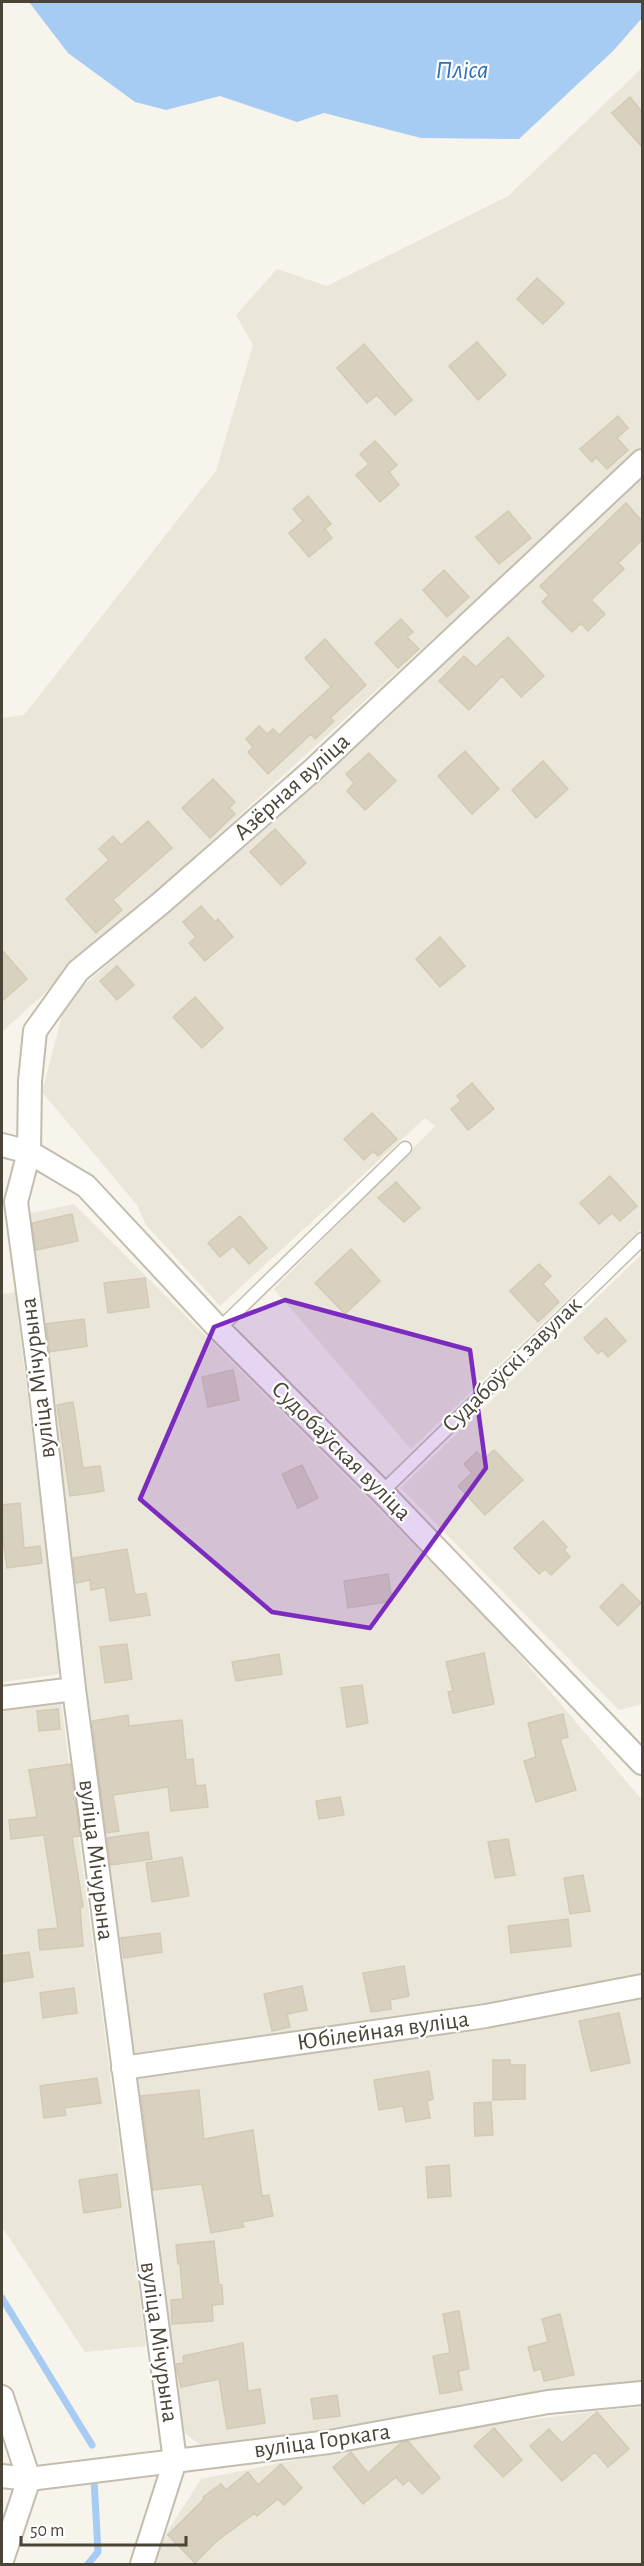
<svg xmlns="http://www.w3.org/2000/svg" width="644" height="2566" viewBox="0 0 644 2566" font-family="'Alegreya Sans',sans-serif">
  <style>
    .residential { fill: #eae6d9 }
    .water { fill: #a7ccf3 }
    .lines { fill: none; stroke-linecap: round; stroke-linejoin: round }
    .stream { stroke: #a7ccf3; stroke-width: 7 }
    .building { fill: #d8d1c0; stroke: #d3cab3; stroke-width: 1.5 }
    .service-casing { stroke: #c2bdad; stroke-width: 15 }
    .minor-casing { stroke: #c2bdad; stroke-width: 26 }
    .service { stroke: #fff; stroke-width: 12 }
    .minor { stroke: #fff; stroke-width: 22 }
    .marked { fill: #7b2cbf; fill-opacity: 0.2; stroke: #7b2cbf; stroke-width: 4.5; stroke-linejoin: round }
    .labels { text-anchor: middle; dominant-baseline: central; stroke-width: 4.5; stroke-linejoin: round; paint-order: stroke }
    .street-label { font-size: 24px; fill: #4b4538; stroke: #fff }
    .water-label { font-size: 26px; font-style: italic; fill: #2d70bb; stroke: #fff }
  </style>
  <rect width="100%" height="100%" fill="#f6f4eb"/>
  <path class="residential" d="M642,68V448L2,1032V718L24,715L216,471L253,345L236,315L277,269L327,286L508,196Z
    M642,477V1228L411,1449L274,1289L435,1126L425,1118L220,1306L146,1225L137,1205L42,1092L66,1001L387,719L518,588Z
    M74,1204L493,1624L642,1800V1978L478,2009L131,2059L81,1674L27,1214Z
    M642,1254V1704L619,1710L401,1488Z
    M15,1292L61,1674L2,1682V1294Z
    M61,1702L146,2346L85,2352L2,2227V1707Z
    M642,1998V2383L552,2391L206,2449L178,2428L135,2074Z
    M642,2407V2564H151L167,2532L201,2479L434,2432L597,2411Z"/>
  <path class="water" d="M29,2H642V18L613,51L519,139L421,138L324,113L297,122L220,96L166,110L135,102L68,53Z"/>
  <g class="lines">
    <path class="stream" d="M2,2298L92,2445
      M88,2564L98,2552L94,2479"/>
  </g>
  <path class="building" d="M630,97L642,112V147L612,113Z
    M537,278L564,303L543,324L517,299Z
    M477,342L506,375L478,400L449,366Z
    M364,344L412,400L395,415L377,395L367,403L337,368Z
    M618,416L628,428L617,438L628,450L607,469L596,457L592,462L580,449Z
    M375,441L397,465L389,472L399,485L380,502L356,475L369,464L360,454Z
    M308,496L331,524L325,529L332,538L309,557L289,533L303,521L293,509Z
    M626,503L642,521V540L618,563L624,569L591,600L605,614L588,631L581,623L572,632L542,602L549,595L540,586Z
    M508,511L531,538L499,564L476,537Z
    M444,570L469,597L447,617L423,590Z
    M401,619L413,632L407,637L419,649L398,668L375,643Z
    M508,637L544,676L521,697L502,676L469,710L439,681L464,656L476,667Z
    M325,639L366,685L330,718L334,721L315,739L311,734L268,774L248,752L253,747L246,739L259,726L267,734L273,729L279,735L331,687L305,658Z
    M465,751L499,789L472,814L438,776Z
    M369,753L396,781L365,810L347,791L354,783L346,774Z
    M543,761L568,789L536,818L512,790Z
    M213,779L235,802L229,808L235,814L210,838L182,808Z
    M148,821L172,848L113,900L122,910L96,933L66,899L109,860L99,849L113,836L121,845Z
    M275,829L306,863L281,885L250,852Z
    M201,906L215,922L218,919L233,937L205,961L189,943L196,937L183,922Z
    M440,937L465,966L440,987L416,959Z
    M2,950L27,979L2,1001Z
    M117,966L134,985L117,1000L100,981Z
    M195,997L223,1028L202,1048L173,1017Z
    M472,1083L494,1109L468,1130L451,1109L461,1101L457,1096Z
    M372,1113L397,1139L378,1156L373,1151L364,1160L344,1139Z
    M610,1176L637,1206L620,1221L612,1213L599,1224L580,1203Z
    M396,1182L420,1208L404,1222L378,1198Z
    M72,1214L78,1241L36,1250L32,1223Z
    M240,1216L267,1248L249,1264L233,1246L220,1257L208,1243Z
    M351,1249L380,1281L345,1314L315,1283Z
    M539,1264L551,1276L543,1284L559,1302L538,1322L510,1291Z
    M145,1278L149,1307L108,1313L104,1283Z
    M606,1318L626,1341L608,1357L602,1350L598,1354L584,1338Z
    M84,1319L87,1346L50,1352L46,1324Z
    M233,1370L239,1400L208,1407L202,1377Z
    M73,1402L83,1468L100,1466L104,1491L70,1496L57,1405Z
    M494,1450L523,1480L485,1515L458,1486L472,1473L464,1464L477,1452L484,1459Z
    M302,1465L318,1498L298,1508L282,1474Z
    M20,1503L24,1548L40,1546L42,1563L7,1568L2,1532V1505Z
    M543,1521L567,1547L564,1550L570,1557L551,1575L545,1569L539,1574L514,1548Z
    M127,1549L135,1595L146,1593L150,1615L110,1621L105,1587L91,1590L90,1580L76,1583L73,1558Z
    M388,1574L392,1601L348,1608L344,1581Z
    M622,1584L641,1603L618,1626L600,1607Z
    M127,1644L132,1679L105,1683L100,1647Z
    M484,1653L494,1704L453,1713L448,1692L453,1691L446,1662Z
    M279,1654L282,1674L236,1681L232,1662Z
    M362,1685L368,1723L347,1727L341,1688Z
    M58,1709L60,1729L39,1731L37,1711Z
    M563,1714L568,1737L560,1739L576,1790L536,1802L524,1761L536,1757L528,1723Z
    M128,1715L129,1726L182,1720L186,1760L193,1759L196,1786L205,1785L208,1807L171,1811L168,1787L113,1795L119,1831L106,1833L92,1721Z
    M70,1764L80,1836L72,1837L83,1907H80L83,1946L40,1950L38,1930L58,1928L44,1835L11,1839L9,1820L37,1817L29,1770Z
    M340,1797L344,1815L319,1819L316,1801Z
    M148,1832L152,1859L111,1865L107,1838Z
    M508,1839L515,1875L495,1878L488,1842Z
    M182,1857L189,1896L152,1902L146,1863Z
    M583,1875L590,1911L570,1914L564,1878Z
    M568,1919L571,1946L511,1953L508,1926Z
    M160,1933L162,1952L124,1958L121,1938Z
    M29,1952L33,1977L3,1982L2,1956Z
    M404,1966L409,1996L390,2000L391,2009L371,2012L363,1973Z
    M302,1986L307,2010L287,2014L290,2027L272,2031L264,1994Z
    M74,1988L77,2013L43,2018L40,1993Z
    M619,2013L630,2063L591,2071L579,2021Z
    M493,2060H510V2065H525V2099L493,2100Z
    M429,2071L433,2099L427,2101L430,2118L406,2122L403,2106L379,2110L374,2080Z
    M97,2078L101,2103L64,2108L66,2115L44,2118L40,2086Z
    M199,2090L204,2139L253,2130L262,2196L269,2195L273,2216L242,2222L244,2227L211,2233L202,2184L153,2190L141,2096Z
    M491,2102L493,2135L475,2136L474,2103Z
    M449,2165L451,2196L428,2198L426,2167Z
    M117,2174L121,2207L84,2213L79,2180Z
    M214,2241L219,2285H222L223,2304L212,2305L213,2321L172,2324L171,2300L183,2299L180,2264H178L176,2245Z
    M459,2311L469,2369L458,2371L462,2390L440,2394L433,2356L450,2353L443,2314Z
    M560,2314L574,2375L544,2381L541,2369L534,2371L528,2347L548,2342L542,2319Z
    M243,2343L248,2391L260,2389L265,2423L227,2429L219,2379L181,2387L176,2364L184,2363L183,2356Z
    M337,2395L340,2416L314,2419L311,2399Z
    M597,2412L629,2449L608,2467L595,2452L562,2481L530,2446L549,2429L562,2443Z
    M494,2428L522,2460L503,2477L474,2446Z
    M408,2441L440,2478L422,2494L409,2480L403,2485L396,2477L363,2504L333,2467L351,2452L368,2473L402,2442Z
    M281,2464L302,2488L284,2505L278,2499L257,2516L255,2513L218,2540L195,2563L168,2535L204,2499L203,2497L221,2484L226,2490L248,2472L258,2485Z"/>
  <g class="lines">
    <defs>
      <path id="service" d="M219,1329L405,1148
        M382,1492L642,1239"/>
      <path id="minor" d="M2,1145L29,1152L86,1186L219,1329L382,1492L642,1763
        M2,1698L74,1689
        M123,2068L486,2016L642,1986
        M2,2397L29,2479L2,2560
        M2,2476L29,2479L329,2442L548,2402L642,2393
        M142,2564L175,2461L74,1689L38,1366L16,1202L29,1152L30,1081L35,1031L78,971L161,903L314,769L642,461"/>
    </defs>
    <use href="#service" class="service-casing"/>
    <use href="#minor" class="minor-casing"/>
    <use href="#service" class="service"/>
    <use href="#minor" class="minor"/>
  </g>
  <path class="marked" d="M285,1300L470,1350L486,1468L370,1628L272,1612L140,1499L214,1327Z"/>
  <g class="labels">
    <g class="street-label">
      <text transform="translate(292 787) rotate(-42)">Азёрная вуліца</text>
      <text transform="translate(512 1365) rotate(-44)">Судабоўскі завулак</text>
      <text transform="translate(38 1378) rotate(-97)">вуліца Мічурына</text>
      <text transform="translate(341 1451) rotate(45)">Судобаўская вуліца</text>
      <text transform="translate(96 1860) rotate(83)">вуліца Мічурына</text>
      <text transform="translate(383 2031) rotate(-8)">Юбілейная вуліца</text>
      <text transform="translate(159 2342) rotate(82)">вуліца Мічурына</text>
      <text transform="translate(322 2441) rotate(-8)">вуліца Горкага</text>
    </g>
    <g class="water-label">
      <text x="462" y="70">Пліса</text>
    </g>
  </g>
  <rect width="644" height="2566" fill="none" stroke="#4b4538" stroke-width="6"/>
  <path d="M21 2536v9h165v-9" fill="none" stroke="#4b4538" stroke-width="3"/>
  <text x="30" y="2536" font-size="18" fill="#4b4538" stroke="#ffffff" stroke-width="4.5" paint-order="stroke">50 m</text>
</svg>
